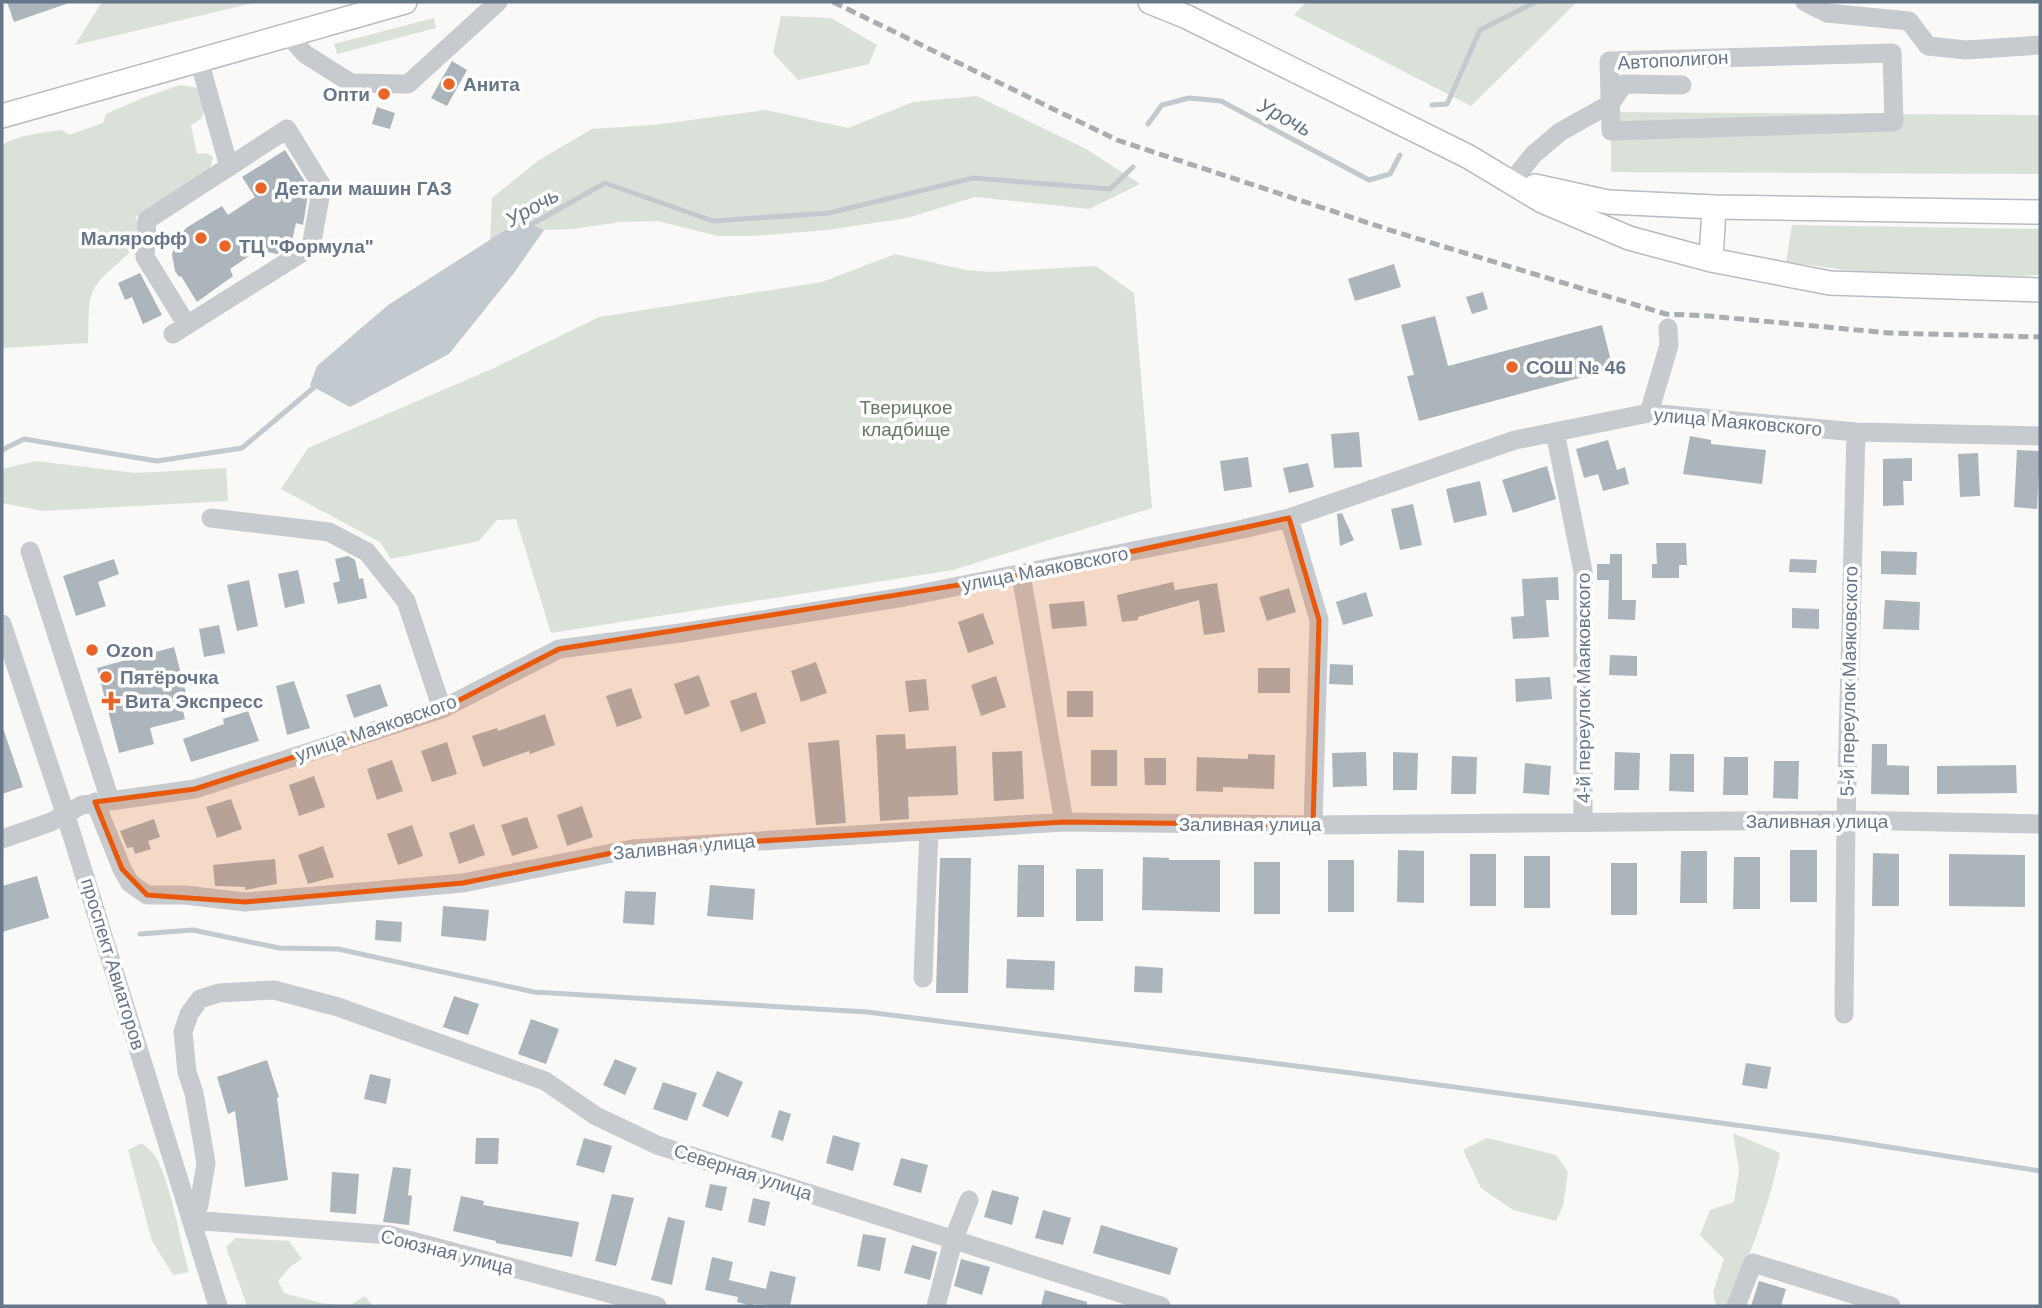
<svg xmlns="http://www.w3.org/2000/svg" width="2042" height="1308" viewBox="0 0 2042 1308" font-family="Helvetica,sans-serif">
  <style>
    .green { fill: #dae1d8 }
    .water { fill: #c2cad0 }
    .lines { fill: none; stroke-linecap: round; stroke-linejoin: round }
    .stream { stroke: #c2cad0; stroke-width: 5 }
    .building { fill: #adb5bc }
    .major-casing { stroke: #b8bcc0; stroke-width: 26 }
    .minor { stroke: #c7cace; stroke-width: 19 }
    .major { stroke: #fff; stroke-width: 23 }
    .rail { stroke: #a7adb3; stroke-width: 5; stroke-dasharray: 10 5; stroke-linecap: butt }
    .marked { fill: #e8590c; fill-opacity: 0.2; stroke: #e8590c; stroke-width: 5; stroke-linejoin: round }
    .poi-dot { fill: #e96427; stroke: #fff; stroke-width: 2.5 }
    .labels { text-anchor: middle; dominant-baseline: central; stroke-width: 7; stroke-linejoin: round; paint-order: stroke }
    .street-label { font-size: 19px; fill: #677789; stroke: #fff }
    .poi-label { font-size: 19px; font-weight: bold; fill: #677789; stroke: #fff; text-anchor: start }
    .park-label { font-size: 19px; fill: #667a63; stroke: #fff }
    .water-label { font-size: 21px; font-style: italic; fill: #637883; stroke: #fff }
  </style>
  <rect width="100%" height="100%" fill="#f9f9f7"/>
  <path class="green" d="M102,2H258L75,45Z
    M1306,2H1577L1471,106L1294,15Z
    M781,16L831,18L877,45L869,64L798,80L773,53Z
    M434,18L436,28L337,54L334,44Z
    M180,85L198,88L206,106L201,119L191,125L197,154L207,153L213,157L209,173L135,217L142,229C136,259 103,267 92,293C87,307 89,328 88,343L2,348V145C20,134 41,133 62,130L69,135L103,123L106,114L140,99Z
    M977,96L1088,150L1140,184L1089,209L975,197L907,218L827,230L753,236H718L658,221L620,222L573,229L544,230L521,220L490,241L492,198L539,160L592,129L653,125L766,110L848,128L913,102Z
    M1611,112L2040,115V174L1611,172Z
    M1792,225L2040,229V275L1948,278L1869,273L1786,262Z
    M895,254L966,270L991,272L1096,266L1134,293L1152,508L953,570L551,633L516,519L497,520L479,541L391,559L380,542L281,489L308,448L494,368L599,317L822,282Z
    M36,461L135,473L226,468L228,501L43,511L2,503V469Z
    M1733,1133L1780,1153C1769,1207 1750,1257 1726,1306H1716L1713,1292L1724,1259L1700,1235L1710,1210L1734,1202L1739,1170Z
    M1487,1138L1556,1155L1568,1172L1563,1206L1556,1221L1513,1210L1481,1188L1463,1150Z
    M142,1143C147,1148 154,1153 157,1159C174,1194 178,1235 189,1272L173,1275L152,1241L128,1150Z
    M236,1238L289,1241L302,1259L291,1266L278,1281L284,1293L321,1303L349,1306L365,1296L373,1306H247L226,1247Z"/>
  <path class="water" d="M521,220L544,230L514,273L449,354L350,407L310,385L317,366L388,305Z"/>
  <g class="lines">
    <path class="stream" d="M1432,105L1447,104L1480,30L1535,2
      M1148,124L1162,105L1189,98L1221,101L1369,180L1390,174L1400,155
      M527,227L605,183L713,221L829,213L973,178L1110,189L1133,167
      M2,450L24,439L157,461L242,448L318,384
      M140,934L193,930L279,948L338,949L534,992L867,1012L1351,1073L1832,1138L2040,1171"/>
  </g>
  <path class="building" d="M7,2H65L66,4L14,22Z
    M452,61L467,70L447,106L431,98Z
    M377,107L395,113L390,129L372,124Z
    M285,150L309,188L303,225L296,223L291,245L277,254L258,250L230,269L233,276L197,302L181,276L179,277L175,271L172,255L175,243L186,228L222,206L228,215L255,197L242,177Z
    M1394,264L1401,287L1355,301L1348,279Z
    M140,273L162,315L143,324L132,297L125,300L118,283Z
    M1483,292L1488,309L1472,314L1466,297Z
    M1435,316L1448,366L1602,325L1613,369L1419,421L1407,376L1414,375L1401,325Z
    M1359,432L1362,467L1334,468L1331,434Z
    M1690,436L1711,440V444L1766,450L1762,484L1683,474Z
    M1608,440L1617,470L1625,467L1629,484L1603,491L1598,474L1584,478L1576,449Z
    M2017,450L2040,451L2037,509L2014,507Z
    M1978,453L1980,496L1960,497L1958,454Z
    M1248,457L1252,487L1224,491L1220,461Z
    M1912,458V481H1903L1904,505L1883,506V459Z
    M1308,463L1314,487L1289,493L1283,468Z
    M1547,466L1556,499L1513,513L1502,480Z
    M1480,481L1487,515L1454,523L1446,489Z
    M1413,504L1422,545L1400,550L1391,509Z
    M1342,513L1354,540L1340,546L1337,514Z
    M1656,543H1686L1687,565H1679V578H1652V564H1657Z
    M1881,551L1917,552L1916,575L1881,574Z
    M1610,554H1622V600H1636L1635,620L1608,619L1609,580H1597V564H1610Z
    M348,556L355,560L359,579L363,578L367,598L338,604L333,583L340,581L335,559Z
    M114,559L119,574L98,582L106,606L76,616L63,576Z
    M1790,559L1817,560L1816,573L1789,572Z
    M298,570L305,603L285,608L278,574Z
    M1558,577L1559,600H1546L1549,637L1513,639L1511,617L1524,616L1522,579Z
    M249,580L258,626L237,631L227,585Z
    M1173,582L1175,590L1217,583L1225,632L1204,635L1199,600L1138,617V620L1122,622L1117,595Z
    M1289,588L1296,612L1267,621L1259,597Z
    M1366,592L1373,616L1343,625L1336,602Z
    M1885,600L1920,602L1919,630L1883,629Z
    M1084,601L1087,626L1052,629L1049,604Z
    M1792,608L1819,609V629L1792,628Z
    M983,613L994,644L968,653L958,622Z
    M219,625L225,653L204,657L199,629Z
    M174,647L186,693L179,695L185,719L150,728L154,744L119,753L97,668Z
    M1610,655L1637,656V676L1609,675Z
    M816,662L827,693L801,702L791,671Z
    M1330,664L1353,665V685L1329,684Z
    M1258,668H1290V693H1258Z
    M699,675L710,706L685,715L674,684Z
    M996,676L1006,707L981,716L971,685Z
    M1550,677L1552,699L1516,702L1515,679Z
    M926,679L929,710L909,712L905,681Z
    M294,681L310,728L287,735L276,686Z
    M380,684L388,706L354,718L346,695Z
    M631,688L642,718L617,727L606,696Z
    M1067,691H1093V717H1067Z
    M756,692L766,723L741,732L730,701Z
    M248,711L259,741L191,762L183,739L224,724L223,719Z
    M545,714L555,745L530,754L529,751L483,767L472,736L497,728L498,731Z
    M4,731L23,787L2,794V732Z
    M905,734L906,749L956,746L958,795L908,797L909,819L880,821L876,735Z
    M839,740L846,823L816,825L808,743Z
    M447,742L457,774L432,782L421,751Z
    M1872,744H1887V765L1909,766V795L1871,794Z
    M1091,750H1117V786H1091Z
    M1022,751L1024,799L994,801L992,752Z
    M1366,752L1367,786L1333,787L1332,753Z
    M1393,752L1418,753L1417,790H1393Z
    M1615,752L1640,753L1639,790H1614Z
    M1248,754L1275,755L1274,789L1223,787V792L1196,791L1197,757L1248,759Z
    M1670,754H1694V792L1669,791Z
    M1452,756L1477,757L1476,794H1451Z
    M1724,757H1748V795H1723Z
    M1144,758H1166V785H1145Z
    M392,760L403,791L377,800L367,769Z
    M1774,761H1799L1798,799L1773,798Z
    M1525,763L1551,766L1549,795L1523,793Z
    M2016,765L2017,793L1937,794V766Z
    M314,776L325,807L299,816L289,785Z
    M231,799L242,829L217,838L206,807Z
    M582,806L593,837L567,846L557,815Z
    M527,817L538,848L512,856L501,825Z
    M154,819L160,837L148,841L151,849L135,854L133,847L127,848L120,831Z
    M474,824L485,855L459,864L449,833Z
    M412,825L423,856L398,865L387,834Z
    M323,846L334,877L308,884L298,855Z
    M1398,850L1424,851V903L1397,902Z
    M1790,850H1817V902H1790Z
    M1681,851H1707V903H1680Z
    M1873,853L1899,854V906H1872Z
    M1470,854H1496V906H1470Z
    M1949,854L2025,855V907L1949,906Z
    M1524,856H1550V908H1524Z
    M1143,857L1169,858V860H1220V912L1142,910Z
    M1734,857H1760V909H1733Z
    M940,858H971L968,993H936Z
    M275,859L277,884L245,890V887L215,886L213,865Z
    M1328,860H1354V912H1328Z
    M1254,862H1280V914H1254Z
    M1611,863H1637V915H1611Z
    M1018,865H1044V917H1017Z
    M1076,869H1103V921H1076Z
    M37,876L49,918L2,932V886Z
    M710,885L755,889L753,920L707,916Z
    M625,891L656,892L654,925L623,923Z
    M443,906L489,910L486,941L441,936Z
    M376,920L402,922L401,942L375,940Z
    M1007,959L1055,961L1054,990L1006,988Z
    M1135,966L1163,968L1162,993L1134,992Z
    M454,996L479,1004L468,1035L443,1027Z
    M531,1019L559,1029L546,1064L518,1054Z
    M615,1059L637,1068L625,1095L603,1085Z
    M267,1060L279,1097L277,1098L288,1180L245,1187L235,1111L228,1114L217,1077Z
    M1746,1063L1771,1067L1767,1089L1742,1085Z
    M717,1071L743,1082L728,1117L702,1106Z
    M370,1074L391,1079L386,1104L364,1099Z
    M663,1082L697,1093L687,1121L653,1109Z
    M779,1110L791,1114L783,1141L771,1137Z
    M833,1135L860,1143L853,1171L826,1163Z
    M476,1138H499L498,1164H475Z
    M584,1138L612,1146L604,1173L576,1165Z
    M901,1158L928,1165L921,1193L893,1185Z
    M393,1167L411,1169L408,1195L412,1196L409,1225L383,1222Z
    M332,1172L359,1174L356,1214L330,1212Z
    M710,1184L727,1187L722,1211L705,1207Z
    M992,1190L1019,1197L1012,1225L984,1217Z
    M612,1194L634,1198L616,1266L595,1261Z
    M461,1196L484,1201L483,1205L579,1222L572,1257L496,1243V1241L453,1231Z
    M753,1198L770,1202L765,1226L748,1222Z
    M1043,1210L1071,1218L1063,1245L1035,1238Z
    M668,1217L685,1221L672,1285L651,1280Z
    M1101,1225L1178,1248L1170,1275L1093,1253Z
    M863,1234L886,1238L880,1271L857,1266Z
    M912,1245L937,1252L930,1280L904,1273Z
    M712,1257L733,1262L729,1280L766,1289L770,1271L796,1277L790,1306L753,1304L752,1306L737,1302L738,1297L705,1290Z
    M961,1259L990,1267L982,1295L954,1286Z
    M1759,1281L1786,1289L1781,1306H1751Z
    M1045,1290L1087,1302V1306H1041Z"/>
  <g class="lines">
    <defs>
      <path id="major" d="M1150,2L1187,17L1469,157L1542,201L1629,238L1711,260L1830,283L2040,290
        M2,116L405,2
        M1535,186L1608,202L1714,207L2040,212
        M1711,260L1714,207"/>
    </defs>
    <use href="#major" class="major-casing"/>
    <path class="minor" d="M1805,2L1827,13L1909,21L1928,46L1966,50L2040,45
      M287,34L305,54L351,83L408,84L498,2
      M1892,53L1894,122L1611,131L1609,61Z
      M199,60L229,167
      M1512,181L1534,154L1560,132L1610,104L1624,84L1682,85
      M173,334L187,325L311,247L322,186L287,129L147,220L145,257L187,325
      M1649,413L1669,345L1668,328
      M1555,432L1583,571V821
      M211,518L329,532L367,552L406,601L442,709
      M1289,518L1319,620L1313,825
      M30,551L110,800
      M1021,575L1064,822
      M2,624L65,813L218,1306
      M95,802L122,869L130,883L147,895H185L245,902L463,883L632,849L1064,822L1313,825L1846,820L2040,824
      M2,839L51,822L82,805L195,789L442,709L559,649L680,633L904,597L1243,529L1289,518L1515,440L1649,413L1856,432L2040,436
      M923,978L929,830
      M1844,1014L1846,820L1856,432
      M191,1220L199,1205L206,1163L194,1093L187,1072L183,1032L189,1014L200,999L219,993L274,990L338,1007L545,1081L596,1116L657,1145L1161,1306
      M191,1220L389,1235L657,1306
      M936,1306L953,1241L969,1200
      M1736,1306L1753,1263L1891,1306"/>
    <use href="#major" class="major"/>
    <path class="rail" d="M833,2L1117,140L1399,233L1666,314L1709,316L1889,333L2040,337"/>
  </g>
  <path class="marked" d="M1289,518L1319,620L1313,825L1064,822L632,849L463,883L245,902L147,895L122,869L95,802L195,789L442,709L559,649L1021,575Z"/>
  <g class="poi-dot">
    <circle cx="449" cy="84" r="7"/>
    <circle cx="384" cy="94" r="7"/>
    <circle cx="261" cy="188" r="7"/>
    <circle cx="201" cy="238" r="7"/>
    <circle cx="225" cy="246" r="7"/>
    <circle cx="1512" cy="367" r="7"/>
    <circle cx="92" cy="650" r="7"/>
    <circle cx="106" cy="677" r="7"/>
    <path d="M107.5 690.5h7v7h7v7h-7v7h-7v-7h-7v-7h7z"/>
  </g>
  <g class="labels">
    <g class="street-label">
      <text transform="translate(1673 60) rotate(-3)">Автополигон</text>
      <text transform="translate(1738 422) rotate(5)">улица Маяковского</text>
      <text transform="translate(1045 569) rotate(-11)">улица Маяковского</text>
      <text transform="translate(1849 681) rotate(-89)">5-й переулок Маяковского</text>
      <text transform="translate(1583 688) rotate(-90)">4-й переулок Маяковского</text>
      <text transform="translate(376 728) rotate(-19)">улица Маяковского</text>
      <text x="1817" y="821">Заливная улица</text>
      <text x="1250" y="824">Заливная улица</text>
      <text transform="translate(684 847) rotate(-5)">Заливная улица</text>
      <text transform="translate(113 964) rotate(73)">проспект Авиаторов</text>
      <text transform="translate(743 1172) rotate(18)">Северная улица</text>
      <text transform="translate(447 1252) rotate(14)">Союзная улица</text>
    </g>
    <g class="poi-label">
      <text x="463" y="84">Анита</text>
      <text x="370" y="94" text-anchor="end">Опти</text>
      <text x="275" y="188">Детали машин ГАЗ</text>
      <text x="187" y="238" text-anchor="end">Малярофф</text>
      <text x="239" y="246">ТЦ "Формула"</text>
      <text x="1526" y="367">СОШ № 46</text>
      <text x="106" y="650">Ozon</text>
      <text x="120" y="677">Пятёрочка</text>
      <text x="125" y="701">Вита Экспресс</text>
    </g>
    <g class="park-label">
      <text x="906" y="407">Тверицкое<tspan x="906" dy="22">кладбище</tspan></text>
    </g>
    <g class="water-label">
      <text transform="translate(1285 117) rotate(28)">Урочь</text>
      <text transform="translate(532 207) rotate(-30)">Урочь</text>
    </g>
  </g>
  <rect width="2042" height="1308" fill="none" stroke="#677789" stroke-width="7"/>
</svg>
